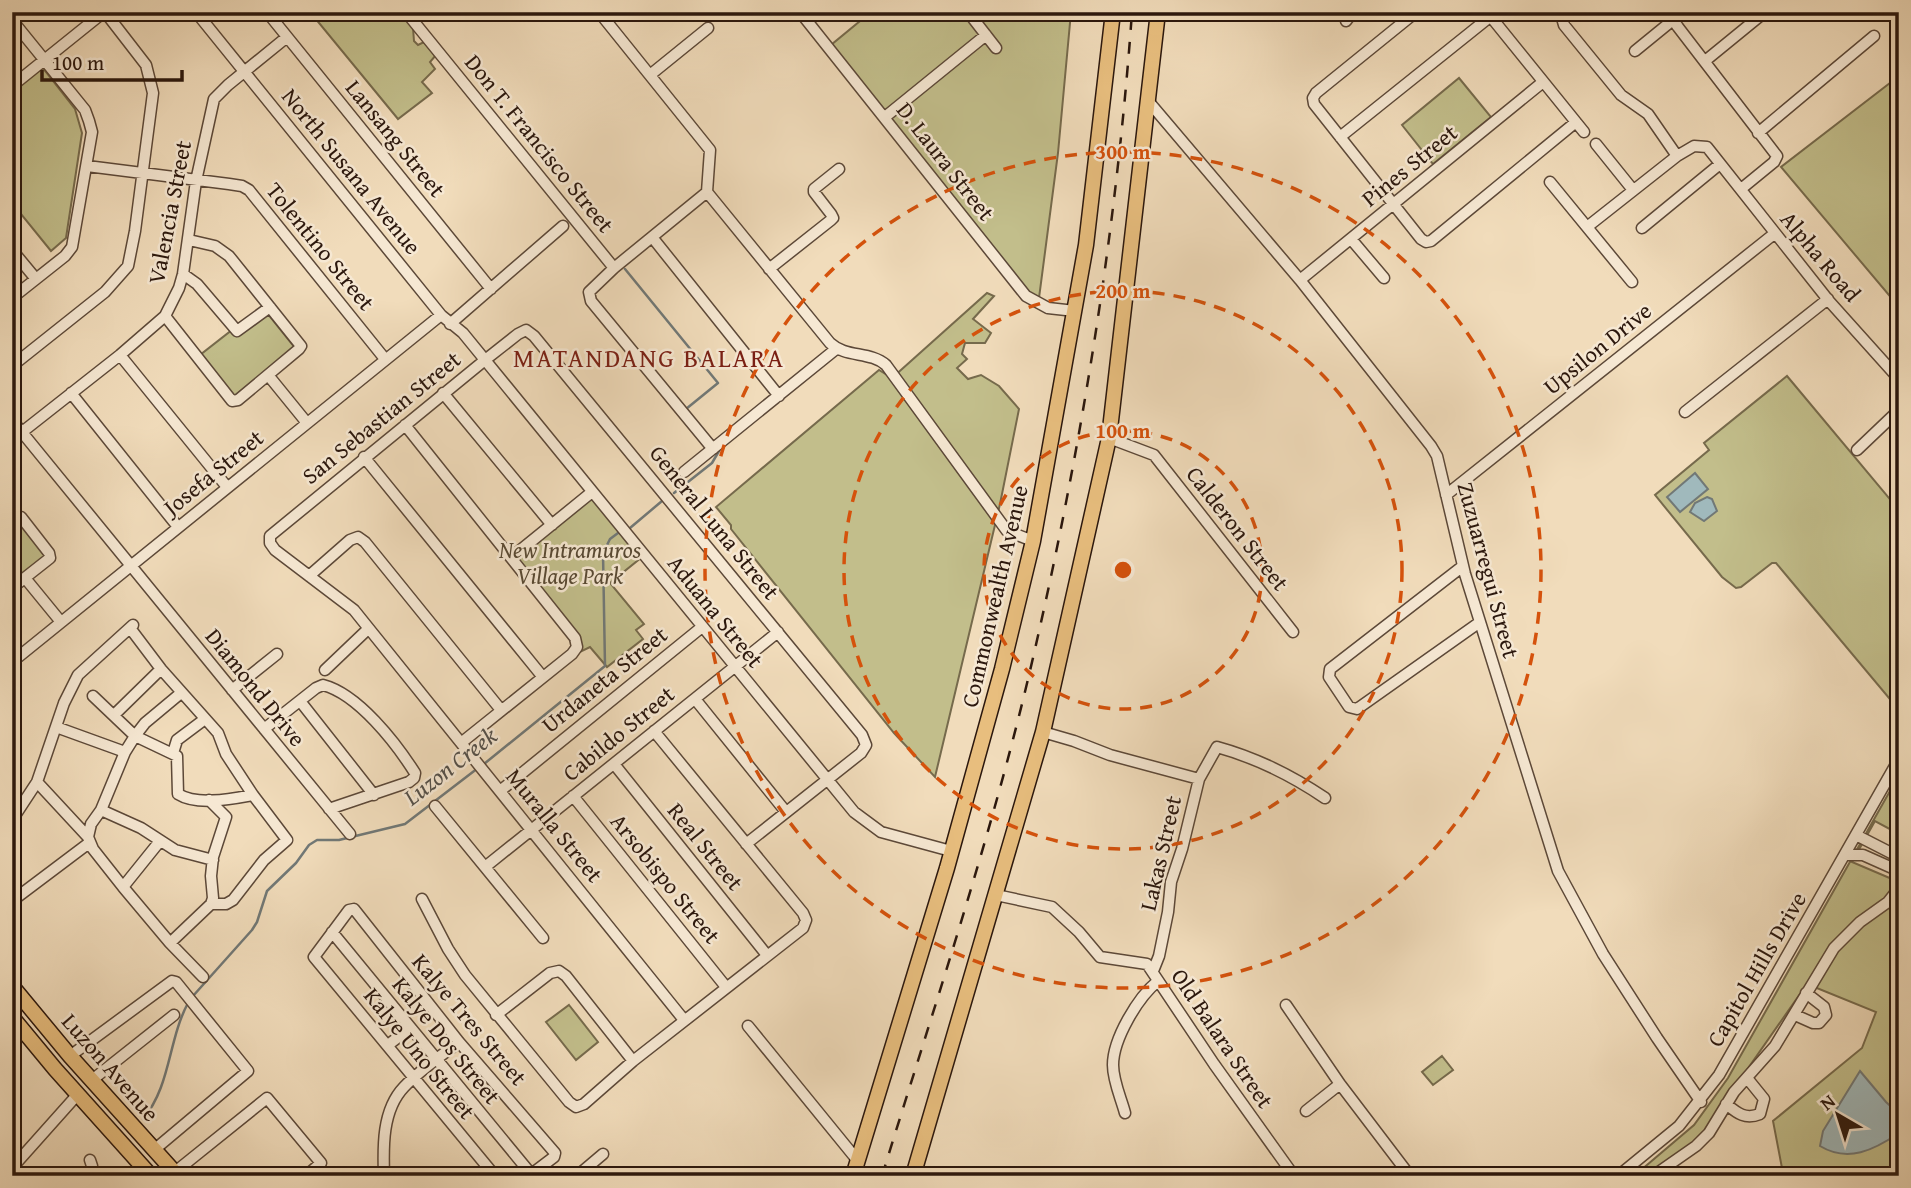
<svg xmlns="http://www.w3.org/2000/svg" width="1911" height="1188" viewBox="0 0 1911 1188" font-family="'Gentium Book Plus',serif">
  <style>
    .green { fill: #c2be8b; stroke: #766a4c; stroke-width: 2 }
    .water { fill: #a0b9bc; stroke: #717876; stroke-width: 2 }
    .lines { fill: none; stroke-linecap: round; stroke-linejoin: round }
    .stream { stroke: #717876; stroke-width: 2.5 }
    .minor-casing { stroke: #5c4838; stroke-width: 13 }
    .major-casing { stroke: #2b170d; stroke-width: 17 }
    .minor { stroke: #f6e8d3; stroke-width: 10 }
    .major { stroke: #e8be7e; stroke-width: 14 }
    .rail { stroke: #2b170d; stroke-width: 2.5; stroke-dasharray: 12 12; stroke-linecap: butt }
    .ring { fill: none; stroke: #d5520c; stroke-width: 3.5; stroke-dasharray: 12 9 }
    .labels { text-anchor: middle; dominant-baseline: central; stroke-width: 5; stroke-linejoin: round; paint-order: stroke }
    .street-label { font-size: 23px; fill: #2b170d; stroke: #f6e8d3 }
    .park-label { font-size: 23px; font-style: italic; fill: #584933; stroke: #f6e8d3 }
    .water-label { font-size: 24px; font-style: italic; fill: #54504a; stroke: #f6e8d3 }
    .quarter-label { font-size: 26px; letter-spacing: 2px; fill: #7a1f14; stroke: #f6e8d3 }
    .centre { fill: #d5520c; stroke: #f6e8d3; stroke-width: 3.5 }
    .ring-label { font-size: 21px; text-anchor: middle; font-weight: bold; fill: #d5520c; stroke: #f6e8d3; stroke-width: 5; stroke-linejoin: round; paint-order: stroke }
  </style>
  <rect width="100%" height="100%" fill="#f1dcbb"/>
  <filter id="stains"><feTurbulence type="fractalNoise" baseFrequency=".00286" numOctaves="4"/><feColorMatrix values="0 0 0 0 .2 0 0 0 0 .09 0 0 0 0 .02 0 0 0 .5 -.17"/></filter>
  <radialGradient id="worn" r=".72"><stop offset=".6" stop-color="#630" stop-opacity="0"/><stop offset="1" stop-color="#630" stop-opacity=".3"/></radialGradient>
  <path class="green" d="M310,12H401L413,28L414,41L418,45L424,42L436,55L430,62L435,69L422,82L432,93L398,119Z
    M871,12H1071L1058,153L1039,298L1029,295L831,45Z
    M42,67L75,109L82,133L66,238L51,251L12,203V92Z
    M1899,76V307L1781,167Z
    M1459,78L1491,117L1433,164L1402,125Z
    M987,293L994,296L973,319L991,333L985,343H965L962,354L967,359L957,368L968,379L981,375L999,386L1019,409L1000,504L935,777L894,733L731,529V525L716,507L879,370L892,378Z
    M267,313L295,348L233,397L200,355L232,330L237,336Z
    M1787,376L1899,510V537L1891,544L1899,555V710L1776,563H1772L1741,587L1736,588L1722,577L1655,495L1709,450L1704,443Z
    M592,496L642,557L610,583L644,624L636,630L643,639L607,667L590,647L580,652V640L517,557Z
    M17,520L45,556L12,581V523Z
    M1899,775V834L1875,821L1852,862L1899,882V1175L1776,1176L1782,1168L1773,1121L1862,1048L1876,1012L1807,984L1700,1137L1648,1176H1634L1694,1125L1728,1078Z
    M569,1005L598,1042L576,1060L546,1022Z
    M1442,1056L1453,1070L1433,1085L1422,1072Z"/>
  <path class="water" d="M1695,473L1708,489L1680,512L1667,497Z
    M1707,497L1712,499L1717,511L1704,521L1690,512L1695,503Z
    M1860,1071L1886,1102L1899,1114V1133C1874,1150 1848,1163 1820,1146L1823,1131Z"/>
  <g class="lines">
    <path class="stream" d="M625,269L718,383L686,409
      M674,493L712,463L719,451
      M630,528L662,501
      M484,764L605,666L603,553L610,539L618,533
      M193,996L252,930L257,922L267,891L296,863L309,845L317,840H339L405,824L478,768
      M143,1119C171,1086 168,1040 188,1003
      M127,1176L129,1173"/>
    <defs>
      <path id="minor" d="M196,12L441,315L463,333L854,812L881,832L951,851
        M267,12L491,289
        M406,12L614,268
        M599,12L710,150L707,192
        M800,12L1026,296L1048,308L1075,311
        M968,12L996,48
        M1416,12L1316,93L1313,98L1314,104L1421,239L1426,242L1431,241L1576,122
        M1487,12L1584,132
        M1564,12L1562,18L1564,25L1621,95L1648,114L1677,156
        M1673,12V20L1678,27L1777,156L1774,162L1741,189
        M12,20L85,110L89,121L92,132L72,247L65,256L12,298
        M1346,21L1353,12
        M1635,51L1673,20
        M1705,61L1765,12
        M650,75L708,28
        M12,86L104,12
        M1149,102L1300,280L1431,446L1437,456L1465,574L1558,871L1603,954L1657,1038L1701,1102
        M885,117L986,35
        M1758,133L1874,36
        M1340,137L1491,16
        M1596,144L1633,190
        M87,166L229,184L242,186L249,190L385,359
        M1550,182L1632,282
        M707,192L830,343C846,358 870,351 886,365L1007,531L1033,541
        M707,192L614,268L589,292L591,301L713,449
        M1587,227L1677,156L1694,146L1707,147L1829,301L1899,379
        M1642,228L1720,164
        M652,237L779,396
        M1351,239L1384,278
        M12,250L36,279
        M769,269L831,220L833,218L831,214L814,192V189L839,169
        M183,274L197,284L237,331L270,307
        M1300,280L1543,82
        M165,316L232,401L238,400L299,349L301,346L229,256L215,246L189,240
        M450,324L563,226
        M120,355L227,487
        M12,366L105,292L128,266L135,231L153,93L146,65L105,12
        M268,375L307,423
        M71,393L178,527
        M443,393L552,525
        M1685,412L1828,299
        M12,420L350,834
        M405,425L575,638L577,647L572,654L461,743
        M1109,438L1154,455L1293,632
        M12,440L120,355L165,316L179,288L183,274L196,181L214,99L228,85L287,37
        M1857,450L1899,410
        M364,457L542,676
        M684,472L836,349
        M1446,495L1774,234
        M12,518L21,517L49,553L50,558L12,588
        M1898,543L1899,542
        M512,557L592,492
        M1463,566L1330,669L1329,677L1349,707L1357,709L1480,622
        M309,576L350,540L358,537L365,542L501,710
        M25,578L61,622
        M130,628L161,669L218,733L226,754L253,795L287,840L264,860L233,900L226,904H211
        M12,662L441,315
        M325,670L368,629
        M232,690L277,654
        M181,693L145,723L135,736L125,752L101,810L91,824L88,837L93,849L123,887L170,943L203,977
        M93,696L135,736L177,756L178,794C197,806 231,799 253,795
        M695,699L786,812
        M300,701L374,795
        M114,715L161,669
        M56,727L125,752
        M264,729L316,688L323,685C358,694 396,743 415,773L414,778L409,782L329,809
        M1043,732L1074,741L1110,755L1199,779
        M173,753L177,740L205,719
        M614,764L766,954
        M37,782L88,837
        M500,791L702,627
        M573,796L726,987
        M435,806L543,938
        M101,810L141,828L175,850L213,860
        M12,826L16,814L37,782L64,703L78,675L133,625
        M1856,835L1899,857
        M1845,855H1863L1899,871
        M485,867L778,632
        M123,887L160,841
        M996,895L1052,907L1079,932L1100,957L1147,964L1214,1064L1294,1176
        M422,899L448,949L465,975L569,1102L576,1107L584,1104L633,1061L803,928L806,920L803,913L654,731
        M12,901L89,843
        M332,932L531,1174
        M170,943L211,904L213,898L211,876L213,857L226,817L209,800
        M1153,971L1159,956L1168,912L1171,882L1182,849L1199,779L1217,747C1257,758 1291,775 1325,798
        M1286,1005L1340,1084L1410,1176
        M496,1015L550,973L559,971L566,976L633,1061
        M1795,1015L1813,1023H1819L1826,1015L1824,1007L1806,993
        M684,1020L354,610L275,550L270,543V536L485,360L518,334L526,330L534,336L862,735L866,745L861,753L746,844
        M748,1026L858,1161
        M388,1045L410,1028
        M70,1056L172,981L176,982L248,1071L154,1150
        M92,1080L174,1015
        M1726,1104C1737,1113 1745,1120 1760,1114L1764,1099L1747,1078
        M1306,1111L1340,1084
        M1125,1113C1121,1098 1113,1081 1113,1065C1113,1039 1138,997 1158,981
        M12,1168L78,1094
        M175,1172L267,1098L321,1163L306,1176
        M89,1176L92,1166L90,1160
        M384,1176C383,1147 382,1110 404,1087C420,1070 441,1056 459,1042
        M495,1176L314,957L349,910L354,909L459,1042L555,1153L554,1157L529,1176
        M577,1176L603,1154
        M1618,1176L1679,1126L1719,1075L1899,759
        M1653,1176L1696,1146L1709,1133L1734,1092L1775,1046L1834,948L1860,922L1888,902L1899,888"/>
      <path id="major" d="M12,986L70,1056L178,1176
        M12,1017L55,1069L151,1176
        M853,1176L947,868L1002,669L1033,541L1086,245L1113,12
        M913,1176L1043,732L1109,438L1158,12"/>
    </defs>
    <use href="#minor" class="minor-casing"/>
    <use href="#major" class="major-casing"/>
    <use href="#minor" class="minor"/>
    <use href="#major" class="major"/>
    <path class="rail" d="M882,1176C933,1010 989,844 1029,675C1080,457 1116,236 1132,12"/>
  </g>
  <g class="ring">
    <circle cx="1123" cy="570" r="139"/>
    <circle cx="1123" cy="570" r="279"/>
    <circle cx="1123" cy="570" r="418"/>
  </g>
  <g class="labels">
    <g class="street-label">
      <text transform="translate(396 138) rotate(51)">Lansang Street</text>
      <text transform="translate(540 143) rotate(51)">Don T. Francisco Street</text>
      <text transform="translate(946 161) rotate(52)">D. Laura Street</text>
      <text transform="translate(1409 165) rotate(-39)">Pines Street</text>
      <text transform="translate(352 171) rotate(51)">North Susana Avenue</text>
      <text transform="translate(169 212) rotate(-79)">Valencia Street</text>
      <text transform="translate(321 246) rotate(51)">Tolentino Street</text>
      <text transform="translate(1821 256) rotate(50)">Alpha Road</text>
      <text transform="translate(1597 348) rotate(-39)">Upsilon Drive</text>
      <text transform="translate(381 417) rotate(-39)">San Sebastian Street</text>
      <text transform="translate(213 472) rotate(-39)">Josefa Street</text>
      <text transform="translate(715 522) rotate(51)">General Luna Street</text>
      <text transform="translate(1238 528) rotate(52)">Calderon Street</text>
      <text transform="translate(1489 570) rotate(75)">Zuzuarregui Street</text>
      <text transform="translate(994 596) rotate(-77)">Commonwealth Avenue</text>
      <text transform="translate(716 611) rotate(51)">Aduana Street</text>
      <text transform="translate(604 679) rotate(-39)">Urdaneta Street</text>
      <text transform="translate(256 687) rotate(51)">Diamond Drive</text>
      <text transform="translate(618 733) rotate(-39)">Cabildo Street</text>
      <text transform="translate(555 825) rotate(51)">Muralla Street</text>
      <text transform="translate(706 846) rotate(51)">Real Street</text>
      <text transform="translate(1160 853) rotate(-77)">Lakas Street</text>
      <text transform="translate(666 878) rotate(51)">Arsobispo Street</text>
      <text transform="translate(1756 969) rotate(-60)">Capitol Hills Drive</text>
      <text transform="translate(470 1019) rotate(50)">Kalye Tres Street</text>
      <text transform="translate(1223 1038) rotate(56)">Old Balara Street</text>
      <text transform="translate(447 1040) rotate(51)">Kalye Dos Street</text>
      <text transform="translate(420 1053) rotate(51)">Kalye Uno Street</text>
      <text transform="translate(111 1067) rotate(49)">Luzon Avenue</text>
    </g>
    <g class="park-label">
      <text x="570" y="549">New Intramuros<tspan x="570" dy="26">Village Park</tspan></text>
    </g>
    <g class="water-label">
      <text transform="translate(450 766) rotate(-38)">Luzon Creek</text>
    </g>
    <g class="quarter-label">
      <text x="649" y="357">MATANDANG BALARA</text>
    </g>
  </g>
  <circle cx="1123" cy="570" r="10" class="centre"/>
  <g class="ring-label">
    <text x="1123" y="159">300 m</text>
    <text x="1123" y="298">200 m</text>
    <text x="1123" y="438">100 m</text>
  </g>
  <rect width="1911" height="1188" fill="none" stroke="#f1dcbb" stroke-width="42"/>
  <rect x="14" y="14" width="1883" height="1160" fill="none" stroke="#2b170d" stroke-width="3.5"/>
  <rect x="21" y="21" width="1869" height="1146" fill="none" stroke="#2b170d" stroke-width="2"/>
  <g transform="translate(1838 1115) rotate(321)" stroke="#f6e8d3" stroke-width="5" paint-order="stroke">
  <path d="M0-5L12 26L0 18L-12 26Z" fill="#2b170d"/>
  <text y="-10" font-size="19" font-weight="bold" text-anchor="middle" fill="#2b170d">N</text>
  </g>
  <path d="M42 70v10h140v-10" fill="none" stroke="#2b170d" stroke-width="3.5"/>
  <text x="52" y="70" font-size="21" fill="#2b170d" stroke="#f6e8d3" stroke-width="5" paint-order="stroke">100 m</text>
  <rect width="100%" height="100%" filter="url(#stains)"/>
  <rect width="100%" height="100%" fill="url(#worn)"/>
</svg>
